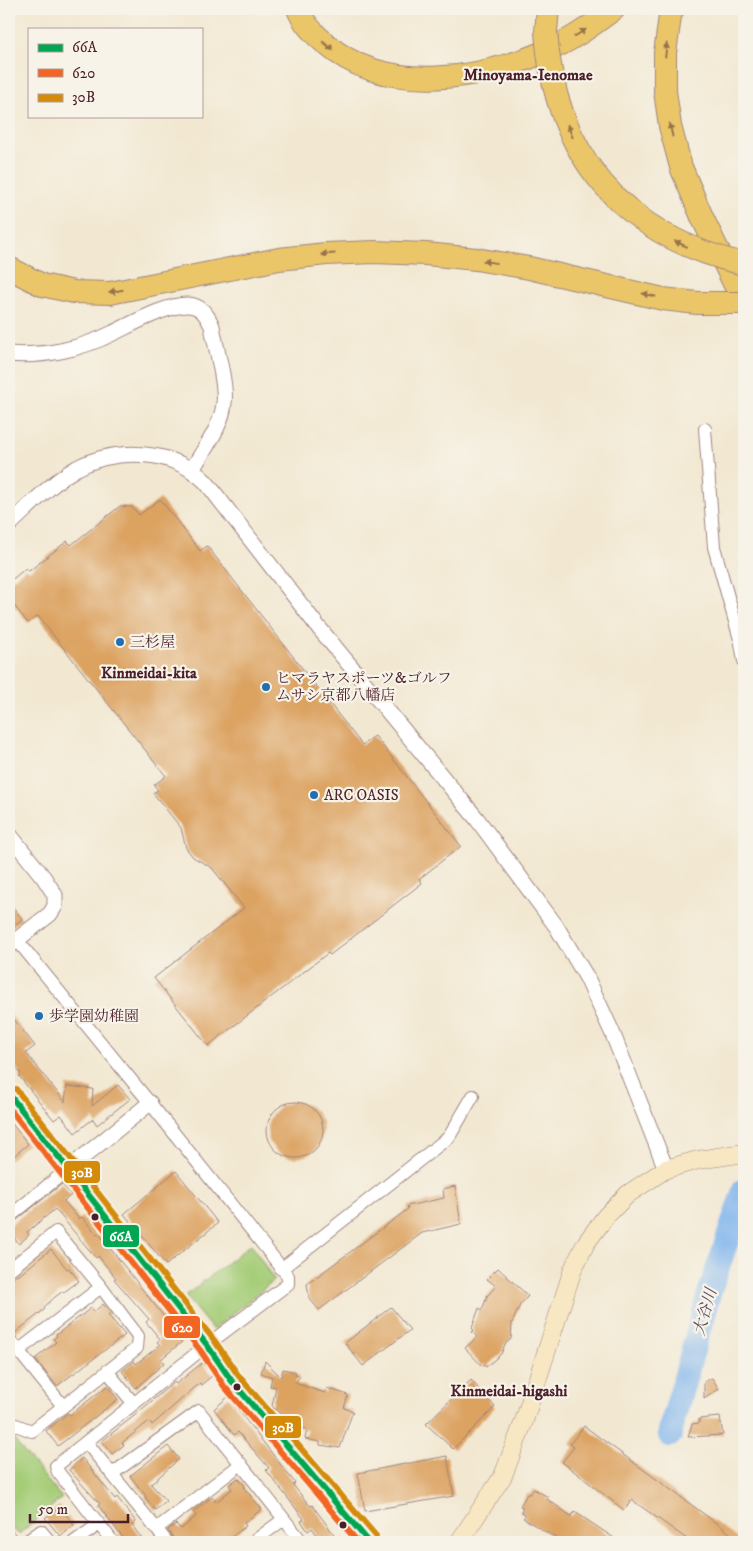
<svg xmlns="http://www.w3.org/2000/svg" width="753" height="1551" viewBox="0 0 753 1551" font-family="'IM FELL DW Pica','Noto Serif JP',serif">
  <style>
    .green { fill: #a5cd78; stroke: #787652 }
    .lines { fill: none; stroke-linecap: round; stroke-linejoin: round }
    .river { stroke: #80b5ee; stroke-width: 24 }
    .building { fill: #dca261 }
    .minor-casing { stroke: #9e847e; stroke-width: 14 }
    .tertiary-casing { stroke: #9e847e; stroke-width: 17 }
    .secondary-casing { stroke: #9e847e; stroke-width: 19 }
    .motorway-casing { stroke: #9e847e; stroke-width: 24 }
    .minor { stroke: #fff; stroke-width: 12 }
    .tertiary { stroke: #fff; stroke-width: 15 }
    .secondary { stroke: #f7e8c3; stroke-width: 18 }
    .motorway { stroke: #eac669; stroke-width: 22 }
    .motorway-bridge-casing { stroke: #9e847e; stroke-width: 24; stroke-linecap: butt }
    .motorway-bridge { stroke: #eac669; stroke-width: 22 }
    .bus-1-casing { stroke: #f7f3e8; stroke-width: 10 }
    .bus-2-casing { stroke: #f7f3e8; stroke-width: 10 }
    .bus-3-casing { stroke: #f7f3e8; stroke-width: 10 }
    .bus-1 { stroke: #00a651; stroke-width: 6 }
    .bus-2 { stroke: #f26522; stroke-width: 6 }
    .bus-3 { stroke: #d48b09; stroke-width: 6 }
    .oneway { fill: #9a724a }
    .poi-dot { fill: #1f6fb2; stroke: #f7f3e8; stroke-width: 2 }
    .bus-dot { fill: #4a1f2b; stroke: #f7f3e8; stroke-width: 2 }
    .labels { text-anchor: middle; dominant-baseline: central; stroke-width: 4.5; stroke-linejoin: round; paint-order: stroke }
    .poi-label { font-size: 15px; fill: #4a1f2b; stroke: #f7f3e8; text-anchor: start }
    .neighbourhood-label { font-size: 16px; font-weight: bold; fill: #4a1f2b; stroke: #f7f3e8 }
    .water-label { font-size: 16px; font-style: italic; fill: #5a4c66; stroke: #f7f3e8 }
    .line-badge { stroke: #f7f3e8; stroke-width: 2 }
    .badge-label { font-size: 14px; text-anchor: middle; font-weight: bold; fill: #fff }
  </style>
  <rect width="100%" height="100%" fill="#f7f3e8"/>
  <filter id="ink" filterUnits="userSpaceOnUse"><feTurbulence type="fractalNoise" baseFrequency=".02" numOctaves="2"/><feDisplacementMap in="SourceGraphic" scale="10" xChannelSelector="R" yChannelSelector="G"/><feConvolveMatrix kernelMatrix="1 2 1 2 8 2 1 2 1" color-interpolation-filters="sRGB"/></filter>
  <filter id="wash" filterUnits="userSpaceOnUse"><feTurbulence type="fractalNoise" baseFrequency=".0096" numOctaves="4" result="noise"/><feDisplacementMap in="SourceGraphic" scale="20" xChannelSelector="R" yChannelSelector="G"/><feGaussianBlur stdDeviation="1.12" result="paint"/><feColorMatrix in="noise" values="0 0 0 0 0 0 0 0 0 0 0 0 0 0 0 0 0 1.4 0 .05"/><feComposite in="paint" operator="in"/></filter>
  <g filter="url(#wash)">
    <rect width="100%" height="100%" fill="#f2e8d2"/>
    <path class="green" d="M251,1244L274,1280L213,1330L185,1296Z
      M9,1434L62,1498L19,1534L9,1527Z"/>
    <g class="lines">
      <path class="river" d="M670,1435V1431L708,1297L744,1190"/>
    </g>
    <g id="blocks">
      <path class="building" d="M160,499L200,551L207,546L362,745L375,736L461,846L419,879L422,883L330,955L328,953L208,1046L154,978L244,908L212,868L193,857L186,848L181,828L153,793L158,790L154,785L166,776L38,616L28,623L9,599V582L26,568L29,571L67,541L71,545L120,506L132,507L139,515Z
        M9,902L22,919L9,930Z
        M9,1013L35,1046L26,1053L65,1102L67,1086L93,1089L92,1106L118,1085L130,1099L97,1125L93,1119L75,1133L61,1115L54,1120L19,1076L21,1074L9,1059Z
        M267 1130a28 28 0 1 1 56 0a28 28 0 1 1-56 0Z
        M9,1120L28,1144L9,1160Z
        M176,1171L218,1223L166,1265L124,1214Z
        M62,1184L71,1195L64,1201L79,1219L82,1217L97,1235L99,1234L183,1341L161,1359L164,1363L136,1388L122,1371L134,1361L136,1364L160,1345L157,1342L160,1339L146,1322L149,1319L114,1279L116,1278L98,1256L96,1258L55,1209L27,1232L29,1235L19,1244L14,1238L9,1242V1226Z
        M455,1186L461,1224L422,1233L319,1310L309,1298L307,1284L408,1209L407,1206L444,1198L443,1189Z
        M51,1249L67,1269L69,1268L79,1281L64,1292L63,1291L55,1297L44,1307L45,1309L15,1333L9,1325V1281L17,1275L18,1276Z
        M498,1268L528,1296L520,1305L512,1323L511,1339L505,1344L501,1354L486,1367L484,1364L482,1366L465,1348L477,1337L472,1332L474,1331L472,1328L479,1308L482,1310L487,1296L496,1286L487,1279Z
        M103,1304L110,1313L108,1315L125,1335L57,1386L35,1359L56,1342L53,1339L57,1336L56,1335L91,1308L94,1312Z
        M391,1307L410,1330L363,1366L345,1343Z
        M265,1361L281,1377L283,1369L296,1372L295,1375L300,1376L295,1383L325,1393L327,1388L348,1395L344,1408L353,1411L340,1448L320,1445V1442L305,1439L307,1430L293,1424V1418L280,1414L272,1406L276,1387L270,1386L272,1377L261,1373Z
        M202,1363L213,1375L201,1385L200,1383L152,1425L149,1421L122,1443L124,1445L112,1454L102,1441L134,1416L174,1382L176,1384Z
        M712,1378L719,1389L704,1399V1382Z
        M471,1380L495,1407L453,1449L426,1424Z
        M107,1386L118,1399L58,1446L46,1431L68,1413L70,1415Z
        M228,1397L288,1474L295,1483L293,1485L310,1506L312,1505L336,1537L330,1542H322L312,1528L308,1531L301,1521L304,1519L266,1470L269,1468L238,1432L234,1435L214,1409Z
        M720,1417L723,1435L688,1437L692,1424L699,1423V1419Z
        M584,1426L742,1542H691L632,1500L624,1510L562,1462L574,1447L570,1444Z
        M168,1446L179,1459L151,1484L166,1501L155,1510L145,1497L146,1496L130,1476Z
        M447,1456L454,1496L365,1511L358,1473Z
        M82,1458L115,1499L117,1497L136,1522L132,1525L144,1542H126L98,1505L100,1504L69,1470Z
        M238,1478L245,1486L244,1488L262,1509L244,1523L246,1526L225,1542H176L168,1530L176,1524L181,1529L196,1516L193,1512L212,1497L216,1502L232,1489L229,1485Z
        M534,1489L548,1497L547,1499L571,1516L575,1512L620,1542H562L523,1518L526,1515L521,1512L523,1508L520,1506L527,1494H530Z
        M59,1506L74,1525L60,1536L45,1518Z"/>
    </g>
  </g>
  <g filter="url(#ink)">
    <use href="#blocks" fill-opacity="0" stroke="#9e847e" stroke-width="1"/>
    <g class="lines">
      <defs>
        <path id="minor" d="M705,429L714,547L741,643L744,661
          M17,940L150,1103L288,1276V1284L207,1345L56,1466L58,1472L113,1542
          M9,1217L67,1170
          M281,1269L449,1137L473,1096
          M9,1270L56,1232L101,1287L138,1336L137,1348L32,1431L13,1424L9,1425
          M9,1339L63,1406
          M18,1351L101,1287
          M107,1371L134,1404
          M86,1442L167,1542
          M112,1474L199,1411L302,1542
          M156,1529L241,1464
          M9,1537L13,1542
          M26,1542L41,1531L50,1542
          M74,1542L99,1524
          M253,1542L284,1519"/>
        <path id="tertiary" d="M9,354C44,357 81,349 113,333C132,324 166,305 187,305C201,305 207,315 212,326C215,345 227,385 224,403C222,427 203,450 192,470
          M9,525C30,506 52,482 77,468C111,450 159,449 191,470C197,473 201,478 206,482L319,628L477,819L556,926L587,978L612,1032L666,1169
          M9,834L44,878L55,895V906L50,914L9,946
          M9,1094L207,1345L231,1380L369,1542
          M67,1170L150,1103"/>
        <path id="secondary" d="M459,1542L503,1476L524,1421L573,1269L586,1243L606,1216L628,1194L666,1169L698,1160L744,1153"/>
        <path id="motorway" d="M298,9C303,22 315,35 326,44C388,97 485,79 553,48C575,38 595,23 614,9
          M673,9L670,16L665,53V91L670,126L681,167L702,217L744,304
          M546,31L548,9
          M9,268L42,285L74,292L110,293L279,259L326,254L374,252L426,254L476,259L529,268L663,299L697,303"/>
      </defs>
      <use href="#minor" class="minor-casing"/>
      <use href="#tertiary" class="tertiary-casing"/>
      <use href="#secondary" class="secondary-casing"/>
      <use href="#motorway" class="motorway-casing"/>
      <use href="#minor" class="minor"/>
      <use href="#tertiary" class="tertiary"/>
      <use href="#secondary" class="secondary"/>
      <use href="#motorway" class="motorway"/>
      <defs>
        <path id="motorway-bridge" d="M546,31C554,155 623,236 744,264
          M697,303H744"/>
      </defs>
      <use href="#motorway-bridge" class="motorway-bridge-casing"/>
      <use href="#motorway-bridge" class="motorway-bridge"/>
      <defs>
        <path id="bus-1" d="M9,1094L207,1345L231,1380L369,1542"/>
        <path id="bus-2" d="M9,1108L200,1350L224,1386L358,1542"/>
        <path id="bus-3" d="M16,1089L214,1340L238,1375L376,1536"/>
      </defs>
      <use href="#bus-1" class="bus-1-casing"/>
      <use href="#bus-2" class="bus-2-casing"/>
      <use href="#bus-3" class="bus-3-casing"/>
      <use href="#bus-1" class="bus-1"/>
      <use href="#bus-2" class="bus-2"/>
      <use href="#bus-3" class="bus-3"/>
    </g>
    <defs><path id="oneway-solid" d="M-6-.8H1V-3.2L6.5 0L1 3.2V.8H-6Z" transform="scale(1.25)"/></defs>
    <g class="oneway">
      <use href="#oneway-solid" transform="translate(580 33) rotate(-32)"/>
      <use href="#oneway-solid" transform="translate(328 46) rotate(40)"/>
      <use href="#oneway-solid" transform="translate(666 50) rotate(-84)"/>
      <use href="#oneway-solid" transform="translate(671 130) rotate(-103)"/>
      <use href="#oneway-solid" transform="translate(570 131) rotate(-112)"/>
      <use href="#oneway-solid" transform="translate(681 244) rotate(-155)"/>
      <use href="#oneway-solid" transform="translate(328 254) rotate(177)"/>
      <use href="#oneway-solid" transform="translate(490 262) rotate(-171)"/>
      <use href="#oneway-solid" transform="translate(116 291) rotate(171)"/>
      <use href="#oneway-solid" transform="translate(649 295) rotate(-167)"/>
    </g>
  </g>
  <g class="poi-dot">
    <circle cx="120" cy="642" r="5"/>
    <circle cx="266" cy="687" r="5"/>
    <circle cx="314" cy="795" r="5"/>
    <circle cx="39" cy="1016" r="5"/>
  </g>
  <g class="bus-dot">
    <circle cx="95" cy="1217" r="4.5"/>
    <circle cx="237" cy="1387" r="4.5"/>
    <circle cx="343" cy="1525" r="4.5"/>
  </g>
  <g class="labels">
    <g class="poi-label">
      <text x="130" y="642">三杉屋</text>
      <text x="276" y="678">ヒマラヤスポーツ&amp;ゴルフ<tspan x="276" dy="17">ムサシ京都八幡店</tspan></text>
      <text x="324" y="795">ARC OASIS</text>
      <text x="49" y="1016">歩学園幼稚園</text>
    </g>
    <g class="neighbourhood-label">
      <text x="528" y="75">Minoyama-Ienomae</text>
      <text x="149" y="673">Kinmeidai-kita</text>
      <text x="509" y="1391">Kinmeidai-higashi</text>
    </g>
    <g class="water-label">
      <text transform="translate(705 1312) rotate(-74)">大谷川</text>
    </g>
  </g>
  <g class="line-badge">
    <rect x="63" y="1160" width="38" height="24" rx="5" fill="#d48b09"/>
    <rect x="102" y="1224" width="38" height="24" rx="5" fill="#00a651"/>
    <rect x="163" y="1315" width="38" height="24" rx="5" fill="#f26522"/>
    <rect x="264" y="1415" width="38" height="24" rx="5" fill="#d48b09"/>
  </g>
  <g class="badge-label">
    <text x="82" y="1177">30B</text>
    <text x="121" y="1241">66A</text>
    <text x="182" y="1332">620</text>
    <text x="283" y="1432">30B</text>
  </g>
  <rect width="753" height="1551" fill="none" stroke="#f7f3e8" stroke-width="30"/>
  <rect x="28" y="28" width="175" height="90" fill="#f7f3e8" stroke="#b29e9c"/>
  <rect x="38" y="44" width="25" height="8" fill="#00a651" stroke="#b29e9c"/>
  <text x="72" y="52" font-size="15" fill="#4a1f2b">66A</text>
  <rect x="38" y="69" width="25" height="8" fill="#f26522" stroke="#b29e9c"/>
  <text x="72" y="78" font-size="15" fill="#4a1f2b">620</text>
  <rect x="38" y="94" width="25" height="8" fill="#d48b09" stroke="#b29e9c"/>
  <text x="72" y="102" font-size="15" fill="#4a1f2b">30B</text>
  <path d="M30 1514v8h98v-8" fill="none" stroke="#4a1f2b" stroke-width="2.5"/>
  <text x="38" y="1514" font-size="15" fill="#4a1f2b" stroke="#f7f3e8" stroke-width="4" paint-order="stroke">50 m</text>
</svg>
